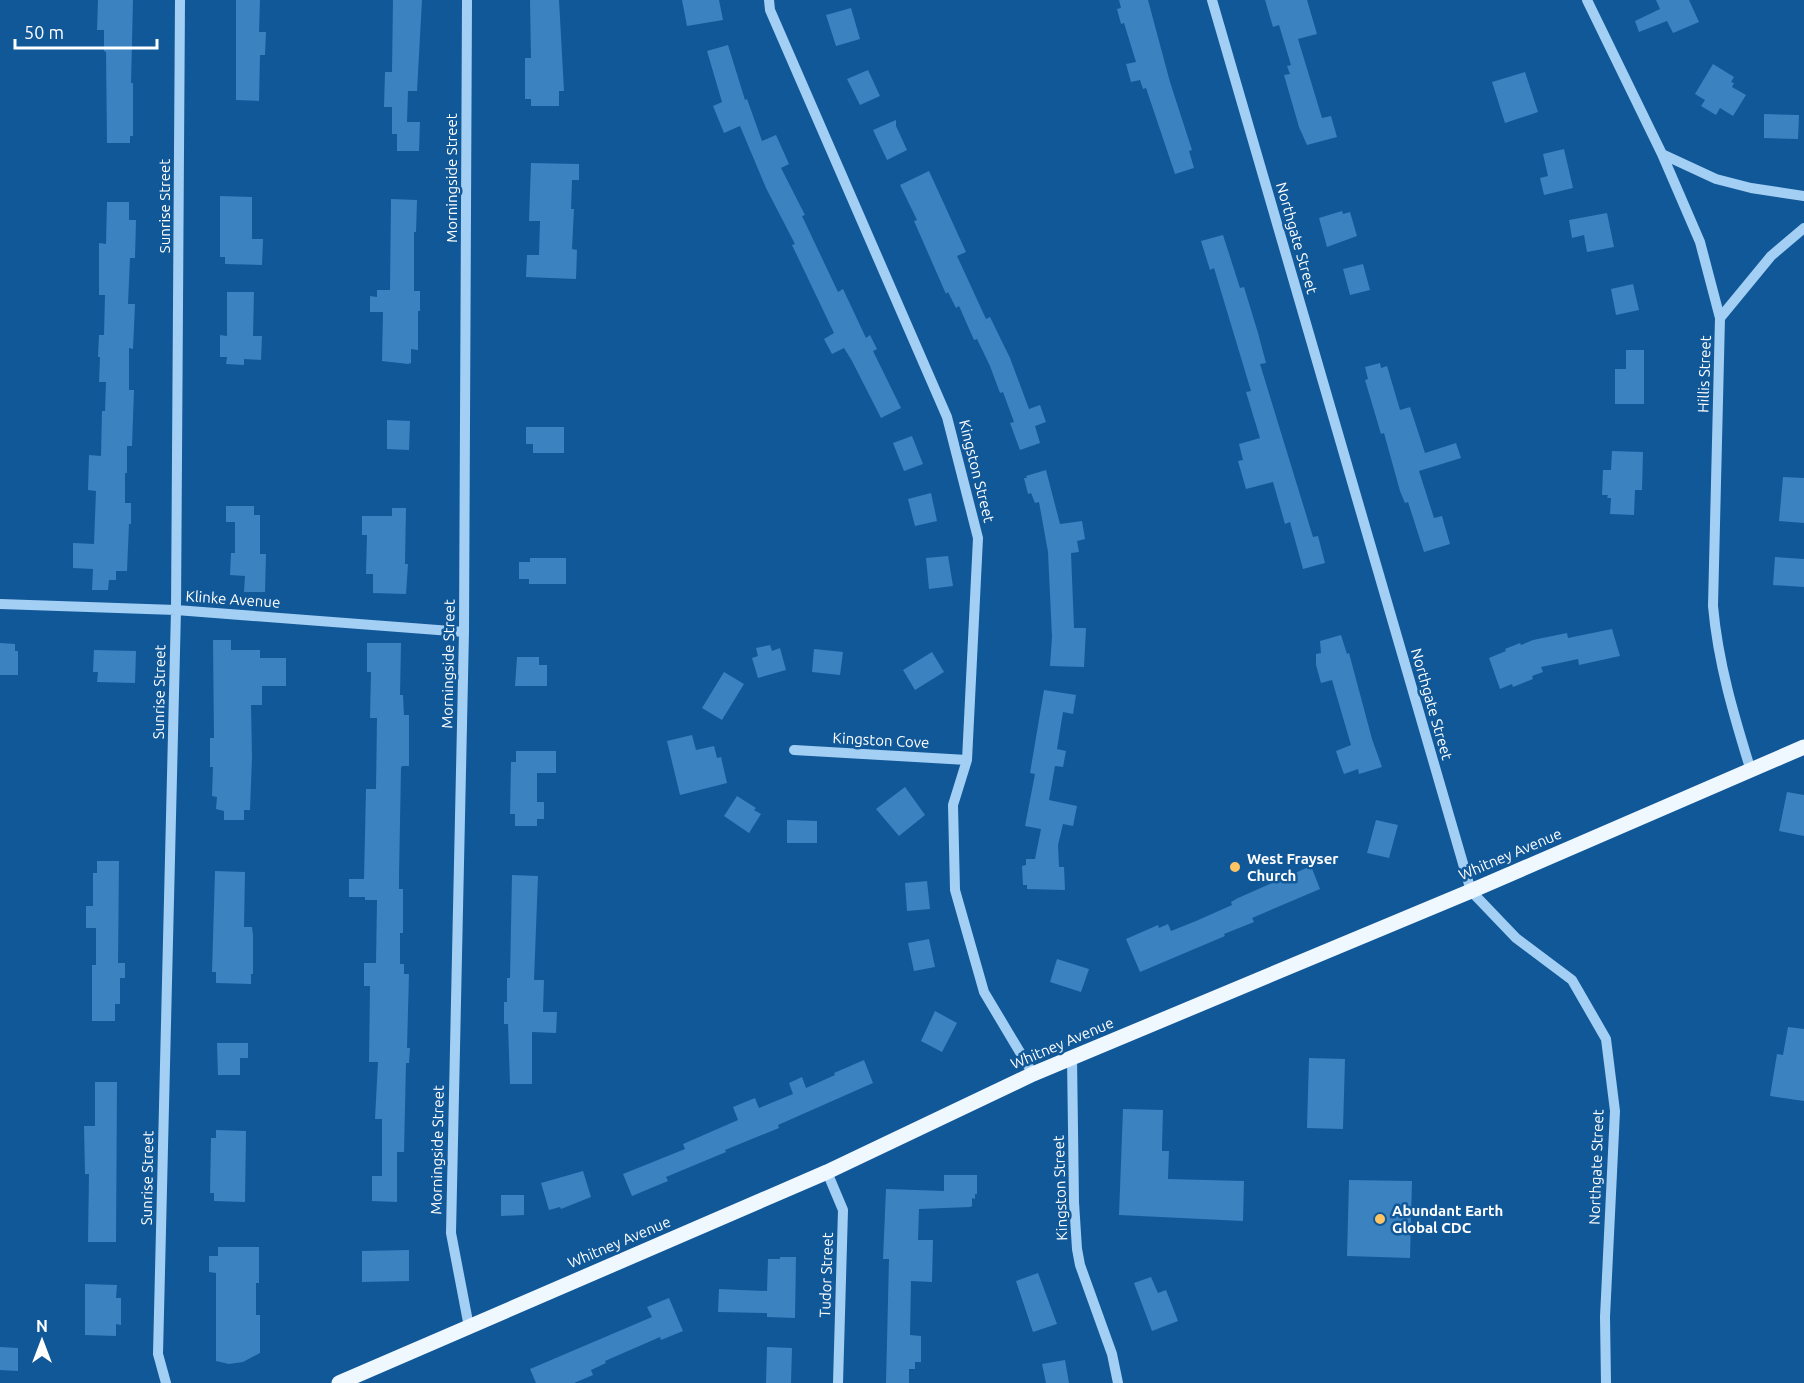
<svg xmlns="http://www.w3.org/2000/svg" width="1804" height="1383" viewBox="0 0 1804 1383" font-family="Ubuntu,sans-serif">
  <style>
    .building { fill: #3a82c0 }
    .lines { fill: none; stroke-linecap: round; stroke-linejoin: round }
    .minor { stroke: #a3cff4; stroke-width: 10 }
    .major { stroke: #eff7ff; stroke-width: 15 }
    .poi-dot { fill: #ffc565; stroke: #115898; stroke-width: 2 }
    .labels { text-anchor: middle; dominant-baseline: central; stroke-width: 5; stroke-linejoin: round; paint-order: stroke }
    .street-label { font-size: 15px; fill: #fff; stroke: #115898 }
    .poi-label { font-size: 15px; font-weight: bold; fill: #fff; stroke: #115898; text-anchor: start }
  </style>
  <rect width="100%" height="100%" fill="#115898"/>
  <path class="building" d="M98,0H133L131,83H133V136H130V143H107L106,52L104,51V30H97Z
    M236,0H260L259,32H266L265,55H260L259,101L236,100Z
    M393,0H422L417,91H408L407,122H420L419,151H397V134H392V107H384L385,72H392Z
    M530,0H559L564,91H559V106H531V99H525V58H531Z
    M682,0H719L723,20L687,26Z
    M1119,0H1148L1170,82L1192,150L1189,151L1194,168L1175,174L1146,88L1143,89L1140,80L1131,82L1126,64L1136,62L1124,23L1121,24L1117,9L1121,8Z
    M1265,0H1307L1317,34L1298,39L1322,118L1331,116L1337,137L1307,145L1299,127L1284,75L1290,74L1287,66L1291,65L1279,25L1273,27Z
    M1656,0H1689L1699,22L1673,33L1667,21L1639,32L1635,21L1660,9Z
    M851,8L860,39L836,46L826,15Z
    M728,45L745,100L747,99L762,141L776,135L789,164L781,168L805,215L802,216L838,292L843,289L866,338L870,335L877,349L873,351L901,408L881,418L852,361L844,348L832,354L824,339L834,333L792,245L795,244L766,188L740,126L724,133L713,106L722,102L707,51Z
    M1713,64L1734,77L1731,82L1734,83L1732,87L1746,95L1733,116L1720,108L1716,115L1701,106L1705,100L1695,94Z
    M868,70L880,96L860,105L847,79Z
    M1525,72L1538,112L1505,123L1492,82Z
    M1764,114L1799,115L1798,139L1764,138Z
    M896,120V126L907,150L887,160L873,130Z
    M1564,149L1573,188L1544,195L1540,178L1548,176L1543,154Z
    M531,163L579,164V180H572L571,209H574L572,249L577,250L576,279L526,277L527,255H539L540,221H529Z
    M929,171L966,252L957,256L986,319L990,317L1010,358L1029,409L1040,405L1046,422L1035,426L1040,443L1020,450L1010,423L1014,422L1003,392L1000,393L990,366L977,339L974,340L959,306L956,308L948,292L946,294L914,221L917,220L900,185Z
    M220,196L252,197V239H263L262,265L225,264V257H220Z
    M391,199L417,200L416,232H414V291H420V311H418V350L411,349V363L408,364L382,361L383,312H370V296L377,297V290H390Z
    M107,202H129V220H136L135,258H130L128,304H135L133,349L129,348V390H134L132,446H127V473H125V503H131V524H129L127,571H116V580H109L108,590H92L93,569L73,568V543L94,544L96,491L88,490L89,455L101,456L102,411H105L106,382H99L100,357H98L99,335H104L105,295H99V243L106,244Z
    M1342,211L1343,214L1350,212L1357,236L1327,247L1319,218Z
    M1607,213L1614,247L1587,252L1584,235L1572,238L1569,220Z
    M1223,235L1240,288L1244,287L1258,333L1266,363L1260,364L1313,537L1318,536L1325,563L1303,569L1290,522L1285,524L1273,482L1246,489L1238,461L1243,460L1239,444L1260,438L1246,392L1251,391L1214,268L1210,270L1201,241Z
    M1363,264L1370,290L1350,295L1343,269Z
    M1633,284L1639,310L1616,315L1611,289Z
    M227,292H254L253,336H262L261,360L244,359V365L226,364L227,357H220V335L227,336Z
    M1626,350H1644V404H1615V369H1626Z
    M1380,363L1381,368L1387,366L1400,410L1410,407L1425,453L1456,443L1461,458L1419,471L1434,518L1442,516L1450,544L1424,552L1408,502L1405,503L1400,491L1384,433L1381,434L1365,380L1368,379L1365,367Z
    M387,420L410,421L409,450L387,449Z
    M526,427H564V453H533V444H526Z
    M912,436L923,464L904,471L893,443Z
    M1612,451L1643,452L1642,490H1635L1634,515L1610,514L1611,498H1607L1608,495H1602L1603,470H1611Z
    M1046,470L1060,524L1082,521L1085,539L1077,541L1079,552L1071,553L1074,628H1086L1084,667L1050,666L1052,637L1048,552L1039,502L1035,503L1031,493L1028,494L1024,478H1027L1026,476Z
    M1783,477L1804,478V523L1779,521Z
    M931,493L937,521L915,526L908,499Z
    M226,506H254V515H260V554H266L265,592H244L245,576L230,575L231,553H235V522H226Z
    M392,508H406L405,564H408L406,594L373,593V574H366L367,535H362V516H392Z
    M948,556L953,586L929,589L926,558Z
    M1775,557L1804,559V587L1773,585Z
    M530,558H566V584H529V579H519V562H530Z
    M1612,629L1620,656L1579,665L1578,659L1541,667L1543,672L1532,676L1533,679L1513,687L1512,684L1500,689L1489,658L1506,651L1505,649L1520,643L1521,645L1533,640L1567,633L1568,638Z
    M1341,635L1347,654L1349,653L1372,739L1382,767L1359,774L1358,769L1344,774L1341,766L1336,751L1351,745L1332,680L1321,683L1316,665V654L1321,653L1320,641Z
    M213,640H231V650H260V658H286V686H262V705H251L252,757L250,810H244V820H224V811L216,809L217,797L212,796L213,767H210V738H214Z
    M0,643L15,644V651H18V675H0Z
    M367,643H401L400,695H403L404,715H409V766H402L401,768L399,876V889H403V933H400V964H404V974H409L407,1048H410L409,1063H406L404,1152H397V1202L372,1201V1176H382V1119H375L378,1062H369L370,986H364V963H376L377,900H365V897H349V879H364L366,789H376L377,718H370L371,672H367Z
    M770,645L772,651L780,648L786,670L758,678L752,658L758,656L756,648Z
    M814,649L843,652L840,675L812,672Z
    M94,650L136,651L135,683L97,682L98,672H93Z
    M932,652L944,672L915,690L903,670Z
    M517,657H539V665H547V686H515Z
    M724,672L744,684L722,720L702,708Z
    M1044,690L1076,695L1073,714L1063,712L1057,749L1066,751L1063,767L1055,766L1049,800L1077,806L1073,826L1063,824L1058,845L1059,867H1064L1065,890L1027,889V885H1023L1022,866L1026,865V859H1035L1041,829L1025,826L1035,774L1030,773Z
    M692,735L696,750L714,746L717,758L721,757L727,783L680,795L667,741Z
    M516,751H556V773H537V802H544V819H537V826H515V814H510L511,762H516Z
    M905,787L925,815L899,836L876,809Z
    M1787,792L1804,795V836L1779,831Z
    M737,796L756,808L754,810L761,814L749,833L724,816Z
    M787,820L817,821V843H787Z
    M1376,820L1398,825L1389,858L1367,853Z
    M97,861H119L118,963H125V978H120V1004H115V1021H92V965H96V928H86V906H93V873H97Z
    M1311,866L1320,889L1252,918L1254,922L1224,934L1225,936L1140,972L1126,939L1158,925L1159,928L1168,924L1171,931L1196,921L1232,905L1231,902L1238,898Z
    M215,871L245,872L244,927H252L253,935V974H251V984L216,983V972H212Z
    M512,875L538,876L534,980H544L543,1012H557L556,1033L532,1032V1084H510L508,1024H504V1002H507V978H510Z
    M927,881L930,909L907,911L905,883Z
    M929,939L935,967L914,971L908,943Z
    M1057,959L1089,969L1081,992L1050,982Z
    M935,1011L957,1023L942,1052L921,1041Z
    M1788,1027L1804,1029V1101L1770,1096L1777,1054L1783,1055Z
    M217,1043H248V1058H240V1075H218Z
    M1309,1058L1345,1059L1343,1129L1307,1128Z
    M864,1060L873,1083L778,1125L779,1128L725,1150L726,1152L666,1177L668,1181L632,1196L623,1174L685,1149L683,1144L738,1120L733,1107L755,1098L759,1108L793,1094L789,1083L802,1077L806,1088L835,1075L834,1073Z
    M95,1082H117L116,1242H88L89,1174H85L84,1126H95Z
    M1123,1109L1163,1110L1162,1146V1151H1169L1168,1179L1244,1181L1243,1221L1119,1215Z
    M216,1130L246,1131L245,1202L214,1201V1193H210L211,1138H216Z
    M583,1171L591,1197L561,1209L560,1207L549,1210L541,1183Z
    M944,1175H977V1194H975V1199L972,1198V1206L970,1207L919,1209L918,1240H933L932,1282L911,1281L910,1335L921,1336V1362H915V1369H909V1383H886L889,1259H883L886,1189L944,1191Z
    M1349,1180L1412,1181L1410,1258L1347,1256Z
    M501,1195H524V1215L501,1216Z
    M218,1247H259V1283H256V1315H260V1353L243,1362L229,1364L216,1361V1273L209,1272V1256H218Z
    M409,1250V1281L362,1282V1251Z
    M780,1257H796L795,1318L767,1317V1313L718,1312L719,1289L767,1291L768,1259H780Z
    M1038,1273L1057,1324L1033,1332L1016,1281Z
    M1151,1277L1158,1293L1166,1290L1178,1321L1152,1331L1134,1283Z
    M85,1284L117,1285L116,1298H121V1325L116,1324V1336L85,1335Z
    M669,1298L683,1331L661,1340L660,1337L605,1361L606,1363L591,1370L593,1375L574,1383H536L530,1369L652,1317L647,1307Z
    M0,1347L18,1348V1371L0,1370Z
    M767,1347L792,1348L791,1383H766Z
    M1065,1360L1069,1383H1046L1042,1364Z"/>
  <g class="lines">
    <path class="minor" d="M467,0L464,632L451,1233L469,1327
      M769,0L770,10L947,417L978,538L967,760L953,805L955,890L984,992L1033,1074
      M1212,0L1471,891L1516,938L1572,980L1606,1039L1615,1111L1605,1317L1606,1383
      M1587,0L1662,154L1700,242L1720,318L1713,606C1718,663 1734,716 1751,771
      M1662,154L1716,179L1751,188L1804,196
      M1720,318L1771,256L1804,228
      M0,604L176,610L464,632
      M794,750L967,760
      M1072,1057L1074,1202L1077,1249L1080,1265L1112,1354L1118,1383
      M827,1172L843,1210L838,1383
      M166,1383L158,1354L176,610L180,0"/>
    <path class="major" d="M339,1383L827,1172L1033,1074L1471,891L1804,747"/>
  </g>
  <g class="poi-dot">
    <circle cx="1235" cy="867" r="6"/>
    <circle cx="1380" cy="1219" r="6"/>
  </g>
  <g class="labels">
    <g class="street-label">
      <text transform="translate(451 178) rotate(-90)">Morningside Street</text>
      <text transform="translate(164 206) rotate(-90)">Sunrise Street</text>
      <text transform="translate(1297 238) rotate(74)">Northgate Street</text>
      <text transform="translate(1704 374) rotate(-88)">Hillis Street</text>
      <text transform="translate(977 471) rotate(76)">Kingston Street</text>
      <text transform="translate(233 599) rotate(4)">Klinke Avenue</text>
      <text transform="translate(448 664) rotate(-89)">Morningside Street</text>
      <text transform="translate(159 692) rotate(-89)">Sunrise Street</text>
      <text transform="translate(1432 704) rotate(74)">Northgate Street</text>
      <text transform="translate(881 740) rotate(3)">Kingston Cove</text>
      <text transform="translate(1510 854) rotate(-23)">Whitney Avenue</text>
      <text transform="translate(1062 1043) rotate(-23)">Whitney Avenue</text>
      <text transform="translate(437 1150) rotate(-89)">Morningside Street</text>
      <text transform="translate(1596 1167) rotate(-88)">Northgate Street</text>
      <text transform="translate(147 1178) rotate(-89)">Sunrise Street</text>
      <text transform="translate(1060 1188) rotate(-92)">Kingston Street</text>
      <text transform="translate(619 1242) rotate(-23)">Whitney Avenue</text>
      <text transform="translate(826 1275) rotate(-88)">Tudor Street</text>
    </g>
    <g class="poi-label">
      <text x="1247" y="858">West Frayser<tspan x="1247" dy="17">Church</tspan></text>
      <text x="1392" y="1210">Abundant Earth<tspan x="1392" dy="17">Global CDC</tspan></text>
    </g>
  </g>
  <g transform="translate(42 1341)" stroke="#115898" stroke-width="4.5" paint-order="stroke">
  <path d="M0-4.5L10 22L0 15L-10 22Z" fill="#ffffff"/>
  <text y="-9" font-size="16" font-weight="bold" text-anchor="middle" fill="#ffffff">N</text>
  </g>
  <path d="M15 39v9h142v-9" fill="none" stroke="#ffffff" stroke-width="3"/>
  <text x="24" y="39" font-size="18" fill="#ffffff" stroke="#115898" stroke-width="4.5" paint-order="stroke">50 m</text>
</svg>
